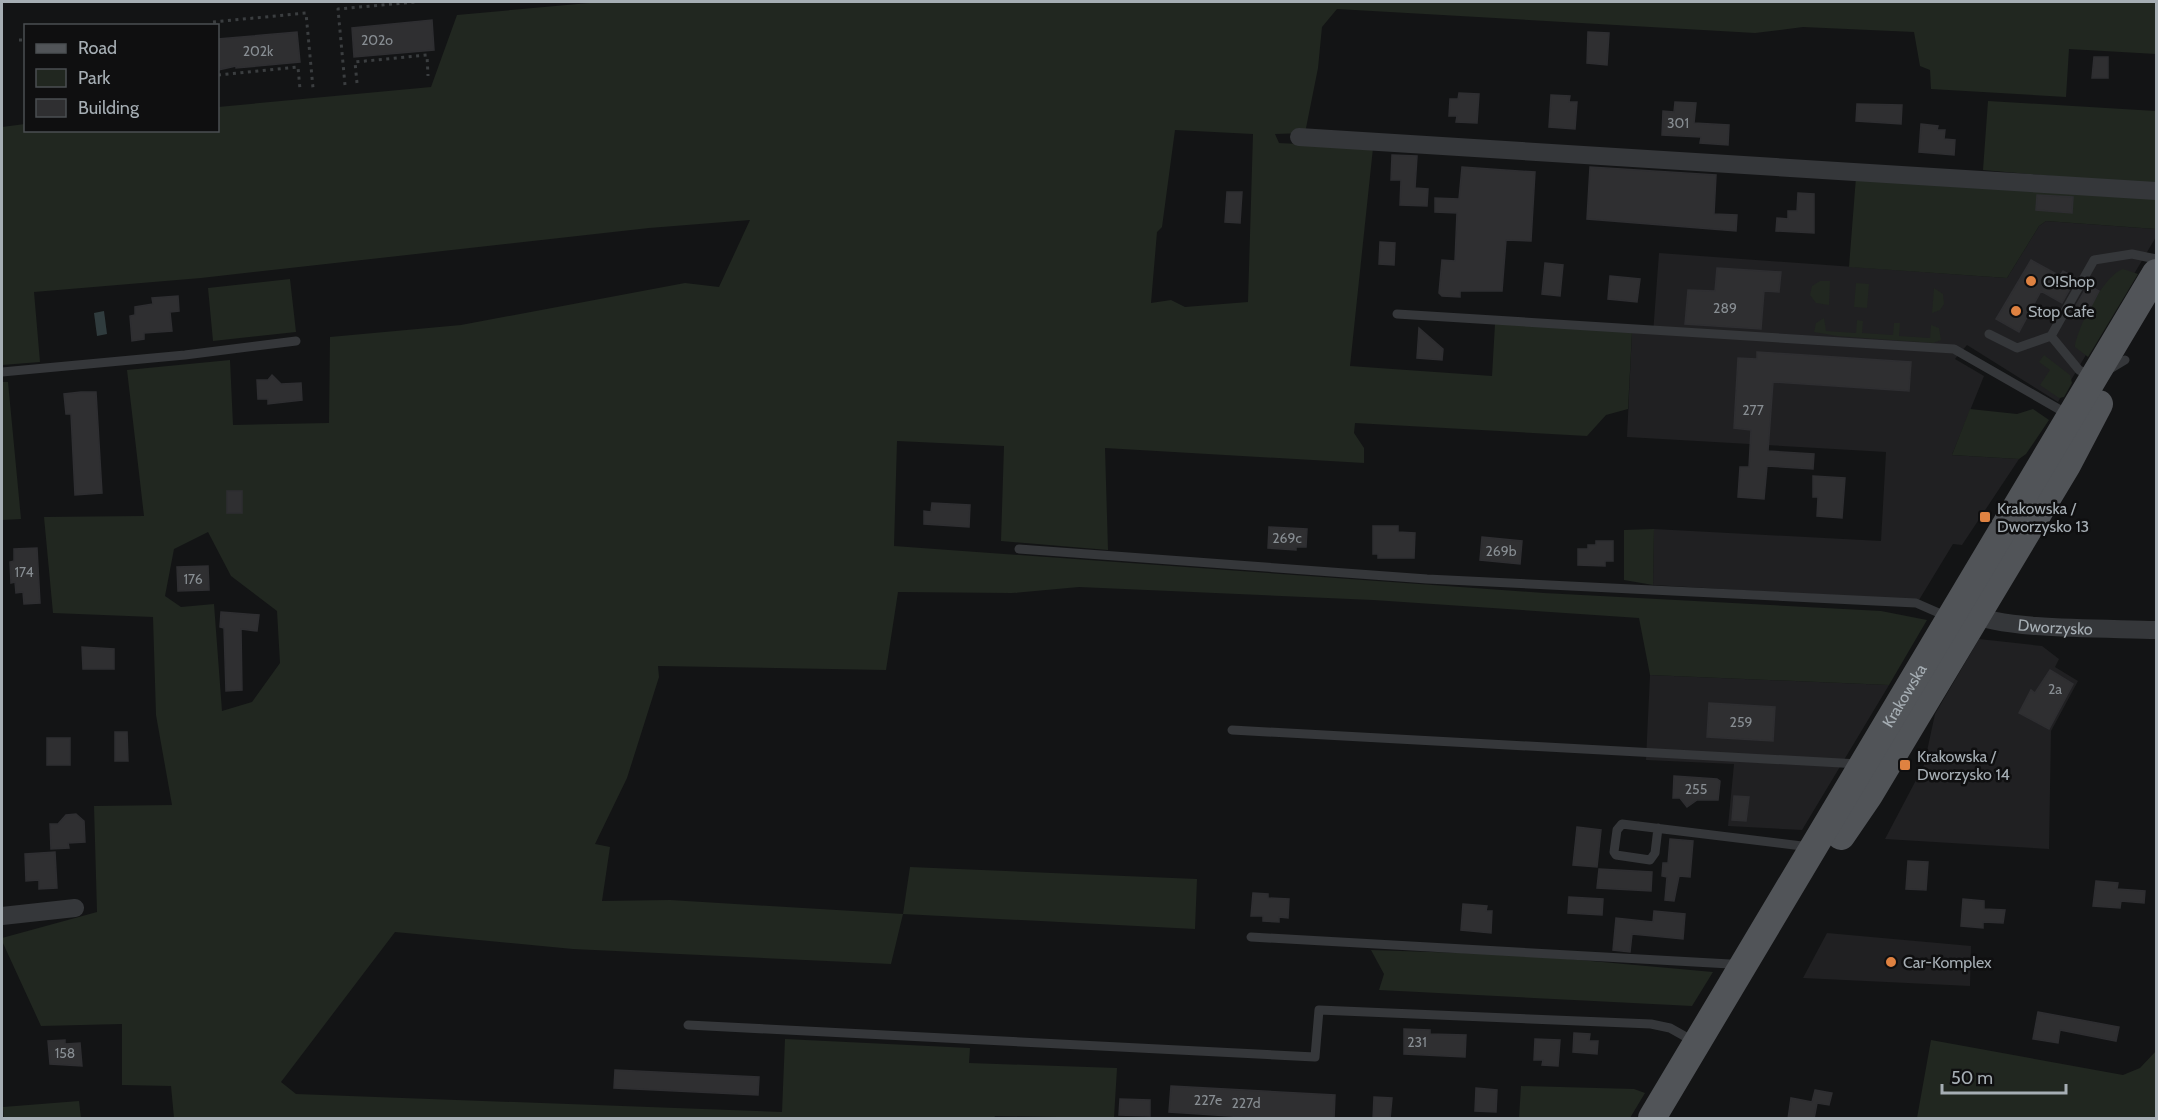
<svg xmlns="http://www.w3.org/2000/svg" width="2158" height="1120" viewBox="0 0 2158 1120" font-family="Cabin,sans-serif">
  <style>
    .built { fill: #202022 }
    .green { fill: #212720; fill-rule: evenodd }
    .water { fill: #303c3e }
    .building { fill: #2f2f31; stroke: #2e2e31; stroke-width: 1.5 }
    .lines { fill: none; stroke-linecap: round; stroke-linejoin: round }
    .path { stroke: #3b3e40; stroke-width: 3; stroke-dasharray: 3 4.5; stroke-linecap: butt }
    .service { stroke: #35373a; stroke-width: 9 }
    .minor { stroke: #35373a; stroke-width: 18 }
    .primary { stroke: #515458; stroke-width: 28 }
    .poi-dot { fill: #df8241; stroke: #0f0f10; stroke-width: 2 }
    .labels { text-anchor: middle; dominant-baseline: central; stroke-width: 5; stroke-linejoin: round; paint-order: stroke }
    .number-label { font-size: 14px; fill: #888e93 }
    .poi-label { font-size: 16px; fill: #a6aeb4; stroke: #0f0f10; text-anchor: start }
    .street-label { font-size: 16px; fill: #a6aeb4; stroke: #0f0f10 }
  </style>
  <rect width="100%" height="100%" fill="#131415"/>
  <path class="built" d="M2046,221L2156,229V237L2058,402L1967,345L1955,359L1984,376L1952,455L2019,459L1962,545L1953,544L1919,600L1653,585L1654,529L1881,541L1886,452L1627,437L1632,332L1653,334L1659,253L2007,278L2039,226Z
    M1979,639L2042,646L2059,659L2055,667L2078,681L2051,731L2049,849L1885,839L1924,765L1935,714Z
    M1650,675L1889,685L1802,830L1728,826L1734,764L1646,760Z
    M1827,933L1971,946L1970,986L1803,978Z"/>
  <path class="green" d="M600,2H2156V54L2069,49L2066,97L1931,89L1930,70L1920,66L1914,32L1803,27L1755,33L1337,9L1322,27L1318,68L1305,133L1275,134L1279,143L1373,148L1350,366L1492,376L1495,324L1632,332L1628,409L1606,415L1587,436L1355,423L1354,433L1364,448V463L1105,448L1108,550L1001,541L1004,446L897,441L894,546L1544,593L1881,611L1927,620L1889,685L1650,675L1639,618L1373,600L1079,587L1012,593L898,592L886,670L658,666L659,677L627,778L595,844L610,847L602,901L670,900L903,914L910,867L1197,879L1195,929L903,914L891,964L573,949L395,932L281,1082L296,1094L782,1112L785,1039L970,1048L969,1063L1117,1068L1114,1118L995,1116L994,1118H174L171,1086L122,1085V1024L41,1026L2,941V938L97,912L94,806L172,805L156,715L153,617L53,613L44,517L144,516L127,370L230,360L233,425L329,423L330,337L461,325L685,283L719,287L750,220L649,228L201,278L34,292L40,362L2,365V127L25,124L26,130H218V107L431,87L457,15ZM1175,130L1253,134L1248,302L1185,307L1171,300L1151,303L1157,232L1162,227ZM208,532L231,576L277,611L280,663L252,702L222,711L214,604L181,607L165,596L174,549Z
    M1988,101L2156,111V185L1983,170Z
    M1856,177L2156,198V229L2046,221L2039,226L2007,278L1849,267Z
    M2123,269L2138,274L2088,357L2075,347C2077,328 2104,275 2123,269Z
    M290,279L296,332L213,341L208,288Z
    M1820,281H1830L1829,305L1816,303L1810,295L1812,286Z
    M1856,283L1869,284L1867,308L1854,307Z
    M1934,288L1943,294L1944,304L1940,310L1932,313Z
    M1824,318L1826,331L1856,333L1857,320L1863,321L1862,333L1893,335L1894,323H1900L1899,336L1930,338L1931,325L1939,328L1941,340L1933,343L1837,336L1814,332L1816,323Z
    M2044,355L2070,375L2072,383L2064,397L2059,398L2040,385L2050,370L2039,362Z
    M2,382H8L21,519L2,520Z
    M1970,409L2017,414L2033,409L2049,420L2026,454L2019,459L1952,455Z
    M1654,529L1653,585L1624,580V530Z
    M1371,950L1523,955L1713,972L1692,1006L1379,990L1384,974Z
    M1931,1040L2123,1075L2140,1068L2156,1051V1118H1917Z
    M1521,1086L1634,1089L1645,1093L1630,1118H1519Z
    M79,1101L81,1118H4L3,1107Z"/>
  <path class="water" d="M104,311L107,334L97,336L94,313Z"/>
  <path class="building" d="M432,20L434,50L354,57L352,28Z
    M297,32L300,62L236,68V66L218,70V39Z
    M1588,32L1609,33L1607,65L1587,63Z
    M2094,57H2108V78H2092Z
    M1459,93L1479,94L1477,123L1456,122L1457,116H1449L1450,99H1458Z
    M1551,95L1570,96L1569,102H1577L1575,129L1549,127Z
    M1675,102L1696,103L1694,123L1729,125L1728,145L1700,143L1701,137L1662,135L1663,111L1674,112Z
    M1857,104L1902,105L1901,124L1856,121Z
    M1921,124L1938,126L1937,130H1945L1944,139L1955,140L1954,155L1919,152Z
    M1392,155L1417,156L1415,188L1428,189L1427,206L1400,205L1401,180H1391Z
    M1462,167L1535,172L1531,241L1506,240L1502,291H1460V297L1442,296L1439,293L1442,260L1455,261L1457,213L1435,212V198L1459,199Z
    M1590,167L1716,175L1714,214L1737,215L1736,231L1587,219Z
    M1227,192H1242L1240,223L1225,222Z
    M1798,193L1814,194V233L1776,231L1777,218L1788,219V211H1797Z
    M2037,195L2073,197L2072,213L2036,210Z
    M1380,242L1395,243L1394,265L1379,264Z
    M2031,260L2060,276L2063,271L2076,278L2062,303L2041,291L2019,332L1996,319Z
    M1545,263L1563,265L1560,296L1542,294Z
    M1717,268L1781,272L1779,292L1764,291L1761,329L1685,324L1688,290L1715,291Z
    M1610,276L1640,279L1637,302L1608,299Z
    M2088,285L2099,291L2086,316L2074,309Z
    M178,296L179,311L170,312L172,331L144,333V339L132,341L130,316L135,315V307L153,304L152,298Z
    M1419,328L1443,349L1442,360L1417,358Z
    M1757,352L1911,362L1909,391L1773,382L1768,451L1814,454L1813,469L1767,466L1764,499L1738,497L1740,467H1749L1751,430L1734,428L1738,358L1757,359Z
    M272,375L281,384L301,383L302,400L268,404V399H258L257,380H268Z
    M81,392H96L102,493L75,495L71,414H66L64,394Z
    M1813,476L1845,478L1842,518L1817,516L1818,497H1813Z
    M227,491H242V513H227Z
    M932,503L970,505L969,527L924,524V511L931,512Z
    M1373,526H1398V532L1415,533L1414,558H1378V554H1373Z
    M1269,527L1307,529L1306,547H1296V550L1268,548Z
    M1482,537L1522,541L1520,564L1480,560Z
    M1596,541H1613V561H1605V566L1578,565V549H1588V545H1596Z
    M37,548L40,603L24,604L23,592L16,593L15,582L11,583L10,562L14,561V549Z
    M208,566L209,590L178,591L177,567Z
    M221,612L259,615L257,631L241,629L242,690L226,691L224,628L220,627Z
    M82,647L114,649V669H83Z
    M2050,670L2073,684L2049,729L2019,713L2031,690L2035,693Z
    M1709,703L1775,707L1773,741L1707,737Z
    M115,732H127L128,761H115Z
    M47,738H70V765H47Z
    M1674,776L1717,779L1720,781L1718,800H1697L1687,807L1680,798H1673Z
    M1734,796L1749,797L1746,821L1732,820Z
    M76,814L84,821L85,842L68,843L69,848L51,849L50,824H58L66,815Z
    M1577,827L1601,830L1597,867L1573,865Z
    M1670,839L1693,841L1690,877L1679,876L1674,901L1665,900L1667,877L1662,876L1663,863H1668Z
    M55,852L57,888L39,889V880L26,881L25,854Z
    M1908,861L1928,862L1926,890L1906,889Z
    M1599,869L1652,872L1651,891L1597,888Z
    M2096,881L2118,883L2117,889L2145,891L2144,903L2121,901L2120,908L2093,906Z
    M1253,893L1268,894V898L1289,899L1288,918L1279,917V922L1263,921V916H1251Z
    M1569,897L1603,899L1602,915L1568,913Z
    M1963,899L1984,901V909L2005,910L2003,923L1983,922V928L1961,926Z
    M1463,904L1487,906L1486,911H1492L1491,933L1461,930Z
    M1654,911L1685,914L1683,939L1632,934L1630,952L1613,950L1616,918L1653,922Z
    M2038,1012L2119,1027L2116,1041L2060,1030L2058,1043L2033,1039Z
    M1404,1029L1430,1030V1034L1466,1035L1465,1057L1404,1054Z
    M1574,1033L1590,1034L1589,1041H1598L1597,1054L1573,1052Z
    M1535,1039L1560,1040L1558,1066L1542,1065L1543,1060H1534Z
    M65,1040V1044L80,1043L82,1066L50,1064L48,1041Z
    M615,1070L759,1077L758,1095L614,1088Z
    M1171,1086L1335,1095L1334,1119H1277L1169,1112Z
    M1476,1088L1497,1090L1496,1112L1475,1111Z
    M1815,1090L1832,1093L1829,1105L1817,1103L1814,1119H1788L1791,1098L1812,1102Z
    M1374,1097L1392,1098L1390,1119H1373Z
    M1120,1099L1150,1100V1116L1119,1115Z"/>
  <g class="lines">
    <path class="path" d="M213,22L306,13L313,88
      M19,40H26
      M218,75L298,67L300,89
      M357,83L355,62L427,55L428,76
      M345,85L338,9L415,2"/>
    <path class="service" d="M1397,314L1954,349L2069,415
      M1989,334L2017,348L2051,336
      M2110,369L2125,360
      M2,372L185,355L296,341
      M2090,376L2079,370L2051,336L2094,260L2132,254L2156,259
      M1019,549L1427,579L1916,603L1948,617
      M1232,730L1859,764
      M1658,828L1655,853L1650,860L1616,855L1614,852L1617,830L1622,824L1810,847
      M1251,937L1730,964L1739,968
      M688,1025L1315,1057L1319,1010L1651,1024L1670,1028L1695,1042"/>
    <g class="minor">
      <path d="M1299,137L2156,191"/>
      <path id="s1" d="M1970,613C2004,631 2113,628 2156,630"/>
      <path d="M2,916L75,908"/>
    </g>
    <g class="primary">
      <path d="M1841,836L1869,795L2067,465L2099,404"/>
      <path id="s2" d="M1652,1118L2156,273"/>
    </g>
  </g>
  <g class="poi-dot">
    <circle cx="2031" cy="281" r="6"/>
    <circle cx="2016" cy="311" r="6"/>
    <rect x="1979" y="511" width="12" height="12" rx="3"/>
    <rect x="1899" y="759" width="12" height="12" rx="3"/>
    <circle cx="1891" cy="962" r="6"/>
  </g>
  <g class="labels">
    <g class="number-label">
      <text x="377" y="40">202o</text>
      <text x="258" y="51">202k</text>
      <text x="1678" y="123">301</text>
      <text x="1725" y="308">289</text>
      <text x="1753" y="410">277</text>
      <text x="1287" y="538">269c</text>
      <text x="1501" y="551">269b</text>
      <text x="24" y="572">174</text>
      <text x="193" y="579">176</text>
      <text x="2055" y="689">2a</text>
      <text x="1741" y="722">259</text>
      <text x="1696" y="789">255</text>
      <text x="1417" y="1042">231</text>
      <text x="65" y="1053">158</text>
      <text x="1208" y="1100">227e</text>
      <text x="1246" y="1103">227d</text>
    </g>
    <g class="poi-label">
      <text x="2043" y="281">O!Shop</text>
      <text x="2028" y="311">Stop Cafe</text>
      <text x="1997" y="508">Krakowska /<tspan x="1997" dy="18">Dworzysko 13</tspan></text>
      <text x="1917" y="756">Krakowska /<tspan x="1917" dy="18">Dworzysko 14</tspan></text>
      <text x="1903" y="962">Car-Komplex</text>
    </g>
    <g class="street-label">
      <text stroke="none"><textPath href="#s1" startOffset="87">Dworzysko</textPath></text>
      <text stroke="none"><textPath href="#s2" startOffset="492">Krakowska</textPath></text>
    </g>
  </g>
  <rect width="2158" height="1120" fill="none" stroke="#a6aeb4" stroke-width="6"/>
  <rect x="24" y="24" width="195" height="108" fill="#0f0f10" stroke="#4b4f52" stroke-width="1.5"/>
  <rect x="36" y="44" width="30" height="9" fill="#515458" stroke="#4b4f52" stroke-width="1.5"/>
  <text x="78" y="54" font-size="18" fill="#a6aeb4">Road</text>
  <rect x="36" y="69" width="30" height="18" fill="#212720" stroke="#4b4f52" stroke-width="1.5"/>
  <text x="78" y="84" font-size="18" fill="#a6aeb4">Park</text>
  <rect x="36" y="99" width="30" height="18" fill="#2f2f31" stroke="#4b4f52" stroke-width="1.5"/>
  <text x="78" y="114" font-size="18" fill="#a6aeb4">Building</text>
  <path d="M1942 1084v9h124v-9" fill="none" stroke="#a6aeb4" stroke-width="3"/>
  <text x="1951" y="1084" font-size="18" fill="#a6aeb4" stroke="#0f0f10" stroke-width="4.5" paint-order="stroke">50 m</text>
</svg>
